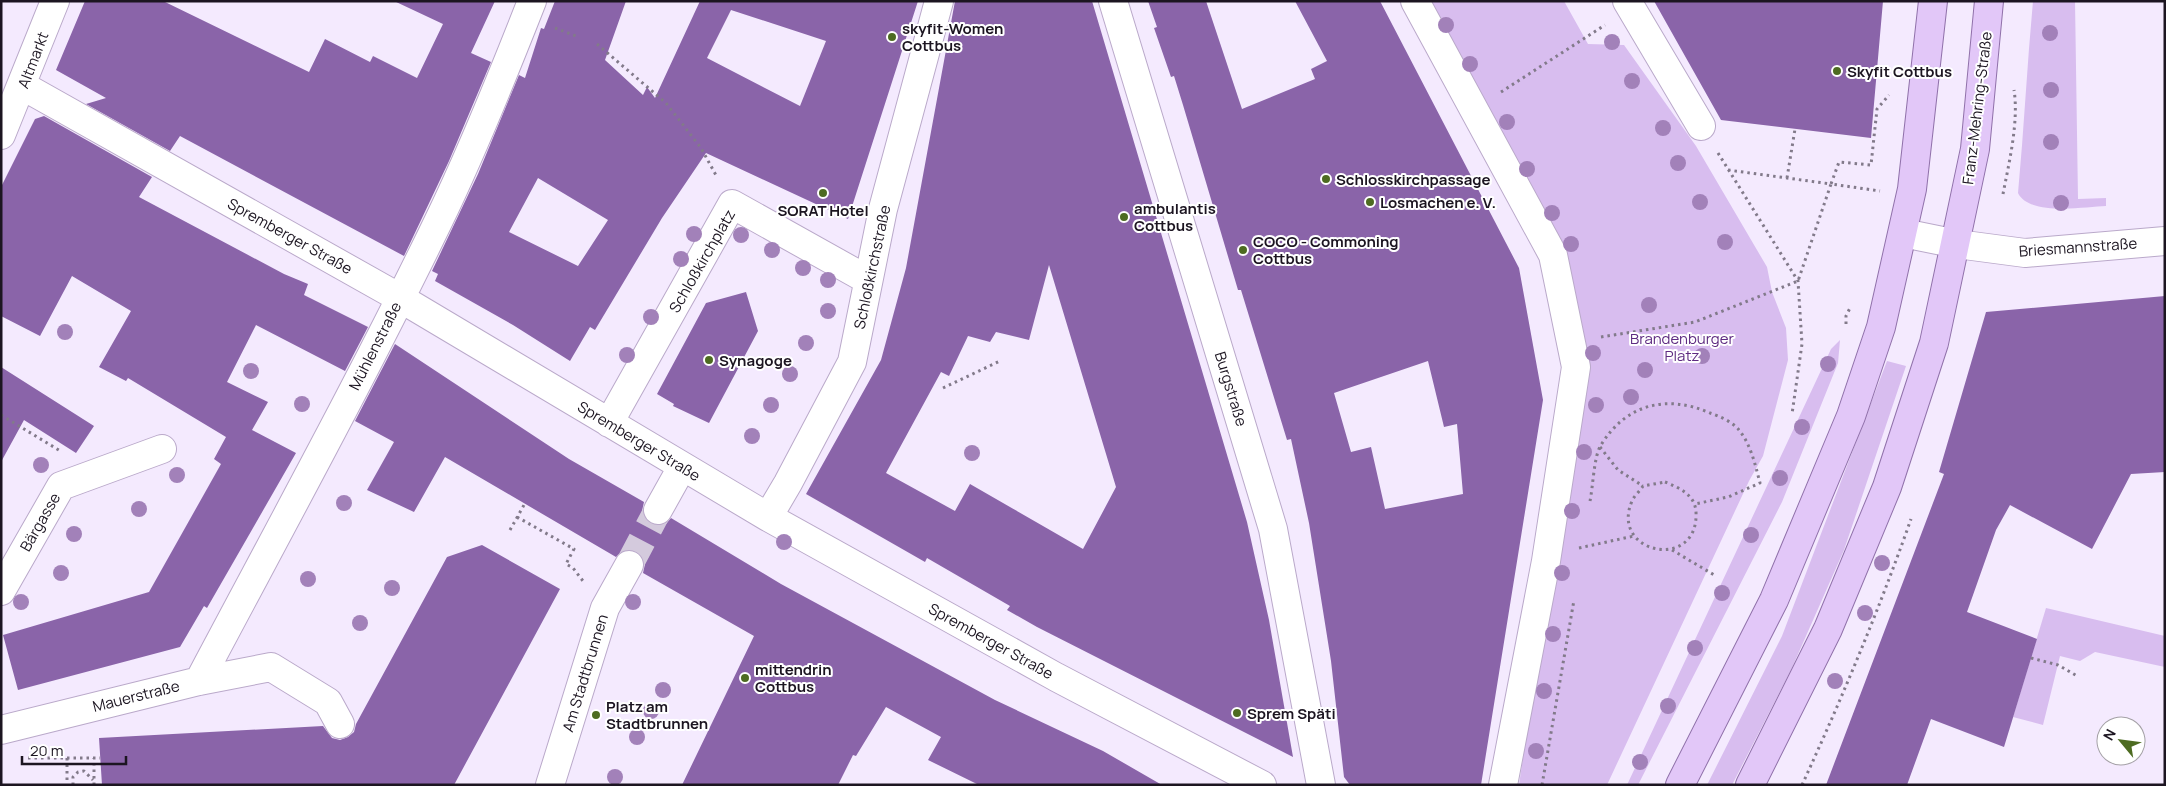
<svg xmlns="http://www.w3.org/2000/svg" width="2166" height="786" viewBox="0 0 2166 786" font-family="Manrope,sans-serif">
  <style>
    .green { fill: #d8bdef }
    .building { fill: #8a64a9; fill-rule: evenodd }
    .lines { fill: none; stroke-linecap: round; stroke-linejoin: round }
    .minor-tunnel { stroke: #d4cadd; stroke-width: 28; stroke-dasharray: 28 14; stroke-linecap: butt }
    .minor-casing { stroke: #baa9ca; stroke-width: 30 }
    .major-casing { stroke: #9071aa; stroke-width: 30 }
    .path { stroke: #827a8a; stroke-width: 3; stroke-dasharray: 2.5 4; stroke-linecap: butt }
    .minor { stroke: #fff; stroke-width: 28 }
    .major { stroke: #e2c7f8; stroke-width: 28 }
    .tree { fill: #a281b9 }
    .poi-dot { fill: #4d6b21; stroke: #fff; stroke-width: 2 }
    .labels { text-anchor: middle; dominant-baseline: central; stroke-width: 4; stroke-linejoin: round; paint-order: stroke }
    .poi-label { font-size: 15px; font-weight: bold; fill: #1c1521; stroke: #fff; text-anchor: start }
    .street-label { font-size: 15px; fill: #1c1521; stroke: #fff }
    .park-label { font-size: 15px; fill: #5e2b81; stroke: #fff }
  </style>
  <rect width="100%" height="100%" fill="#f4eafe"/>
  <path class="green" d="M1425,1H1564L1588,44L1624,45L1696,146L1767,267L1772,292L1786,328L1788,360L1763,456L1749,481L1607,785H1519L1581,365L1564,276Z
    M2033,1H2075L2078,199L2106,198V206C2084,207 2029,216 2018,193C2024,129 2027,65 2033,1Z
    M1840,340L1838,363L1782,502L1638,785H1627L1831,349Z
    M1887,361L1906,366L1844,550L1791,670L1732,785H1707L1782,636Z
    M2046,608L2165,636V667L2095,652L2080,661L2060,656L2043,725L2013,717Z"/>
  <path class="building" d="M85,1H163L309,72L325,39L370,62L373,56L417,78L443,24L394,1H495L471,53L491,62L449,161L404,256L180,136L170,151L86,104L106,98L56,70Z
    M555,1H626L605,60L643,95L647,87L655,98L700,1H918L848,219L706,153L662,218L595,330L590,327L570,361L513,325L435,281L438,274L432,271L478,174L519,75L525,78L541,28L544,29ZM731,10L826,41L800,106L707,58ZM538,178L608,220L578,266L509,232Z
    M955,1H1092L1247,522L1269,620L1293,757L1037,627L1007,610L1010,606L927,558L925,562L806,494L881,360L906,268ZM1049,265L1116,487L1083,549L970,484L955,511L886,473L941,372L949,376L968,336L990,342L996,332L1029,340Z
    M1148,1H1206L1242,109L1315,79L1311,69L1327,61L1295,1H1380L1519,268L1543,400L1481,785H1350L1344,777L1331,661L1309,523L1291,439L1287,440L1241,290H1238L1183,105L1174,76L1171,77L1154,28L1157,27ZM1428,361L1444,427L1457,424L1463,494L1385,509L1371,447L1351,452L1334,393Z
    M1654,1H1883L1871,138L1721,120Z
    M44,116L152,177L139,197L284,274L308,284L304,295L368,327L345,371L256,325L227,382L268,402L252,430L296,453L207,608L204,606L180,647L18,690L3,635L149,592L221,464L214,459L226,437L128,378L126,381L99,367L131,311L72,276L40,336L1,316V187L35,119Z
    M746,292L758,331L709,423L673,406L674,404L657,394L706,303Z
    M2165,296V472L2131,474L2092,549L2010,505L1996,530L1967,612L2037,639L2004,747L1931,719L1907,785H1826L1944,474L1939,472L1986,312Z
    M395,344L569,459L644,502L642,511L644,518L650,523L659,526L666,524L671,518L781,584L995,700L1103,751L1162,785H979L928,760L941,737L886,707L856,756L853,755L838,785H682L754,636L643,573L645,564L643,557L637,552L628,549L621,552L616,557L445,457L414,512L367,490L394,442L355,421Z
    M1,367L94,426L76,453L24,420L1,462Z
    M482,545L560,589L454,785H102L99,738L323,726L332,738L340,740L348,737L354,732L356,724L447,557Z"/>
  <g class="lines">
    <path class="minor-tunnel" d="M629,565L658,510"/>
    <defs>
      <path id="minor" d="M1113,1L1273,529L1321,785
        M1415,1L1553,255L1576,367L1546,561L1503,785
        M1627,1L1701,126
        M23,86L400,298L768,517L1056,677L1262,785
        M1,135L55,1
        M1903,233L1957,244L2025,253L2165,241
        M609,423L732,204L868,280
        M658,510L682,467
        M768,517L788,483L852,362L883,209L939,1
        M1,591L61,486L162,449
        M199,681C280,528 363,377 438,222C473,150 503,75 532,1
        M1,730L199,681L271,667L328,702L340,724
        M550,785L605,608L629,565"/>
      <path id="major" d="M1680,785L1774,600L1851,416L1881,327L1912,189L1933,1
        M1750,785L1828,629L1887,487L1934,343L1975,149L1989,1"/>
    </defs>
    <use href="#minor" class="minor-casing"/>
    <use href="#major" class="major-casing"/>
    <path class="path" d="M555,28L576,36
      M597,44L666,103L701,148L717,177
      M1501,92L1605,25
      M1718,153L1798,281L1802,344L1792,414
      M1728,170L1831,184L1839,162L1871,165L1877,109L1889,95
      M1787,178L1795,129
      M2003,194C2009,163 2019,121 2014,90
      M1846,324V316L1851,306
      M1601,337L1695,322L1798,281L1831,184L1880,191
      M943,388L1000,361
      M1,415L62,452
      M1600,447L1618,470L1643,486
      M1665,482C1680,488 1695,495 1696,512C1699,572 1609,554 1632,501C1634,496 1640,491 1643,486Z
      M1590,501C1593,487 1594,455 1601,445C1626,404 1667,394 1710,413C1719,416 1733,422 1739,430C1751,445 1755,464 1760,483L1728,497L1695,504
      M517,517L574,549L566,564L573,568L583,581
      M510,530L524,505
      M1579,548L1634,536
      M1672,550L1716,576
      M2031,658L2058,665L2077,676
      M28,758H100
      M67,758V785
      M73,785V777L78,772L84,771L93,780
      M94,785V758
      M1542,785L1574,600
      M1802,785C1842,698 1879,610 1911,519"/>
    <use href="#minor" class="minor"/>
    <use href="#major" class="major"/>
  </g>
  <g class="tree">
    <circle cx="1446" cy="25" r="8"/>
    <circle cx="2050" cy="33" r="8"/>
    <circle cx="1612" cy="42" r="8"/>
    <circle cx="1470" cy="64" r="8"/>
    <circle cx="1632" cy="81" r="8"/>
    <circle cx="2051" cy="90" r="8"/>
    <circle cx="1507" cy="122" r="8"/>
    <circle cx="1663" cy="128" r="8"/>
    <circle cx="2051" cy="142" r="8"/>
    <circle cx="1678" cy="163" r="8"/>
    <circle cx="1527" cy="169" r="8"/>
    <circle cx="1700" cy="202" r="8"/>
    <circle cx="2061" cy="203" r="8"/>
    <circle cx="1552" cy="213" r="8"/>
    <circle cx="694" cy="234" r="8"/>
    <circle cx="741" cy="235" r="8"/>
    <circle cx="1725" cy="242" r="8"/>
    <circle cx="1571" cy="244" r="8"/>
    <circle cx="772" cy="250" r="8"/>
    <circle cx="681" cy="259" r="8"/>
    <circle cx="803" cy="268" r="8"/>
    <circle cx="828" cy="280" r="8"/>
    <circle cx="1649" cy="305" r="8"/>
    <circle cx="828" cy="311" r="8"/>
    <circle cx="651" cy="317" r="8"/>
    <circle cx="65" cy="332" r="8"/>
    <circle cx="806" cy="343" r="8"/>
    <circle cx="1593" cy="353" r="8"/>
    <circle cx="627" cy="355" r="8"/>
    <circle cx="1702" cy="356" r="8"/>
    <circle cx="1828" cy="364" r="8"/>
    <circle cx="1645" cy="370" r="8"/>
    <circle cx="251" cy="371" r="8"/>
    <circle cx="790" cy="374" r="8"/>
    <circle cx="1631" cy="397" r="8"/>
    <circle cx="302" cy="404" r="8"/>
    <circle cx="771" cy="405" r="8"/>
    <circle cx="1596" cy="405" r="8"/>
    <circle cx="1802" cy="427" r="8"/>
    <circle cx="752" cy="436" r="8"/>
    <circle cx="1584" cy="452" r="8"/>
    <circle cx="972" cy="453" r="8"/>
    <circle cx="41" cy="465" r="8"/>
    <circle cx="177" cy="475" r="8"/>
    <circle cx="1780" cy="478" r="8"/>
    <circle cx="344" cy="503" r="8"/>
    <circle cx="139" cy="509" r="8"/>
    <circle cx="1572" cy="511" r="8"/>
    <circle cx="74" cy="534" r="8"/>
    <circle cx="1751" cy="535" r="8"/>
    <circle cx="784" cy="542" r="8"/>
    <circle cx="1882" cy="563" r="8"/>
    <circle cx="61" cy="573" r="8"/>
    <circle cx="1562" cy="573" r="8"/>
    <circle cx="308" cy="579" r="8"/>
    <circle cx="392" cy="588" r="8"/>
    <circle cx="1722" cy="593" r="8"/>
    <circle cx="21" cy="602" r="8"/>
    <circle cx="633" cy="602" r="8"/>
    <circle cx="1865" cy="613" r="8"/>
    <circle cx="360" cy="623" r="8"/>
    <circle cx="1553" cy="634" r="8"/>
    <circle cx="1695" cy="648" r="8"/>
    <circle cx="1835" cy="681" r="8"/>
    <circle cx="663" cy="690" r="8"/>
    <circle cx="1544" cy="691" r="8"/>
    <circle cx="1668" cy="706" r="8"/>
    <circle cx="651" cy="711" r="8"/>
    <circle cx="637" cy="737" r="8"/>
    <circle cx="1536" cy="751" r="8"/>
    <circle cx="1640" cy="762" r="8"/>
    <circle cx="615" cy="777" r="8"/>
  </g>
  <g class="poi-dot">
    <circle cx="892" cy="37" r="5"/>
    <circle cx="1837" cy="71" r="5"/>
    <circle cx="1326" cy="179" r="5"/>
    <circle cx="823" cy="193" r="5"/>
    <circle cx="1370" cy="202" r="5"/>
    <circle cx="1124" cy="217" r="5"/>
    <circle cx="1243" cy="250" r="5"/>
    <circle cx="709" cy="360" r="5"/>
    <circle cx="745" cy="678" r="5"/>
    <circle cx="1237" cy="713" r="5"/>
    <circle cx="596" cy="715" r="5"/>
  </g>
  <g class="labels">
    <g class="poi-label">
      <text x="902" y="28">skyfit-Women<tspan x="902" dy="17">Cottbus</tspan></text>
      <text x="1847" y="71">Skyfit Cottbus</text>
      <text x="1336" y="179">Schlosskirchpassage</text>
      <text x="1380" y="202">Losmachen e. V.</text>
      <text x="1134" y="208">ambulantis<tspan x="1134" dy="17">Cottbus</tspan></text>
      <text x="823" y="210" text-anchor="middle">SORAT Hotel</text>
      <text x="1253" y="241">COCO - Commoning<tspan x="1253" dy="17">Cottbus</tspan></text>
      <text x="719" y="360">Synagoge</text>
      <text x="755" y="669">mittendrin<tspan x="755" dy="17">Cottbus</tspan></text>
      <text x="606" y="706">Platz am<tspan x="606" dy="17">Stadtbrunnen</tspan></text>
      <text x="1247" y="713">Sprem Späti</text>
    </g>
    <g class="street-label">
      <text transform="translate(33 60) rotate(-69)">Altmarkt</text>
      <text transform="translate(1977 108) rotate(-83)">Franz-Mehring-Straße</text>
      <text transform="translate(290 236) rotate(29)">Spremberger Straße</text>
      <text transform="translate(2078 247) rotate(-4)">Briesmannstraße</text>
      <text transform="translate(702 261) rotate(-60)">Schloßkirchplatz</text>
      <text transform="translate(872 267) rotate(-78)">Schloßkirchstraße</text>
      <text transform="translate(375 346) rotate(-63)">Mühlenstraße</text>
      <text transform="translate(1231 389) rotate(73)">Burgstraße</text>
      <text transform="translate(639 441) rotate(31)">Spremberger Straße</text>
      <text transform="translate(40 522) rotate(-60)">Bärgasse</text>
      <text transform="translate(991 641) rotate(29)">Spremberger Straße</text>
      <text transform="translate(585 673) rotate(-73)">Am Stadtbrunnen</text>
      <text transform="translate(136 696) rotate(-14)">Mauerstraße</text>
    </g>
    <g class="park-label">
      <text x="1682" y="338">Brandenburger<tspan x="1682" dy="17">Platz</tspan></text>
    </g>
  </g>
  <rect width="2166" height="786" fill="none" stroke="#1c1521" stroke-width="5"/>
  <g transform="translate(2121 741) rotate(299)"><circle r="24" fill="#ffffff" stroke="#a4a1a6"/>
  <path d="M0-4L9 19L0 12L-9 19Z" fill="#4d6b21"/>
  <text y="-8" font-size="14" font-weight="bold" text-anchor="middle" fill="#1c1521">N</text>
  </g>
  <path d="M22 756v8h104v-8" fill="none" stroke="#1c1521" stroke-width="2.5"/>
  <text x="30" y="756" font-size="15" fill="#1c1521" stroke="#ffffff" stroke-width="4" paint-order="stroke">20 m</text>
</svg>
